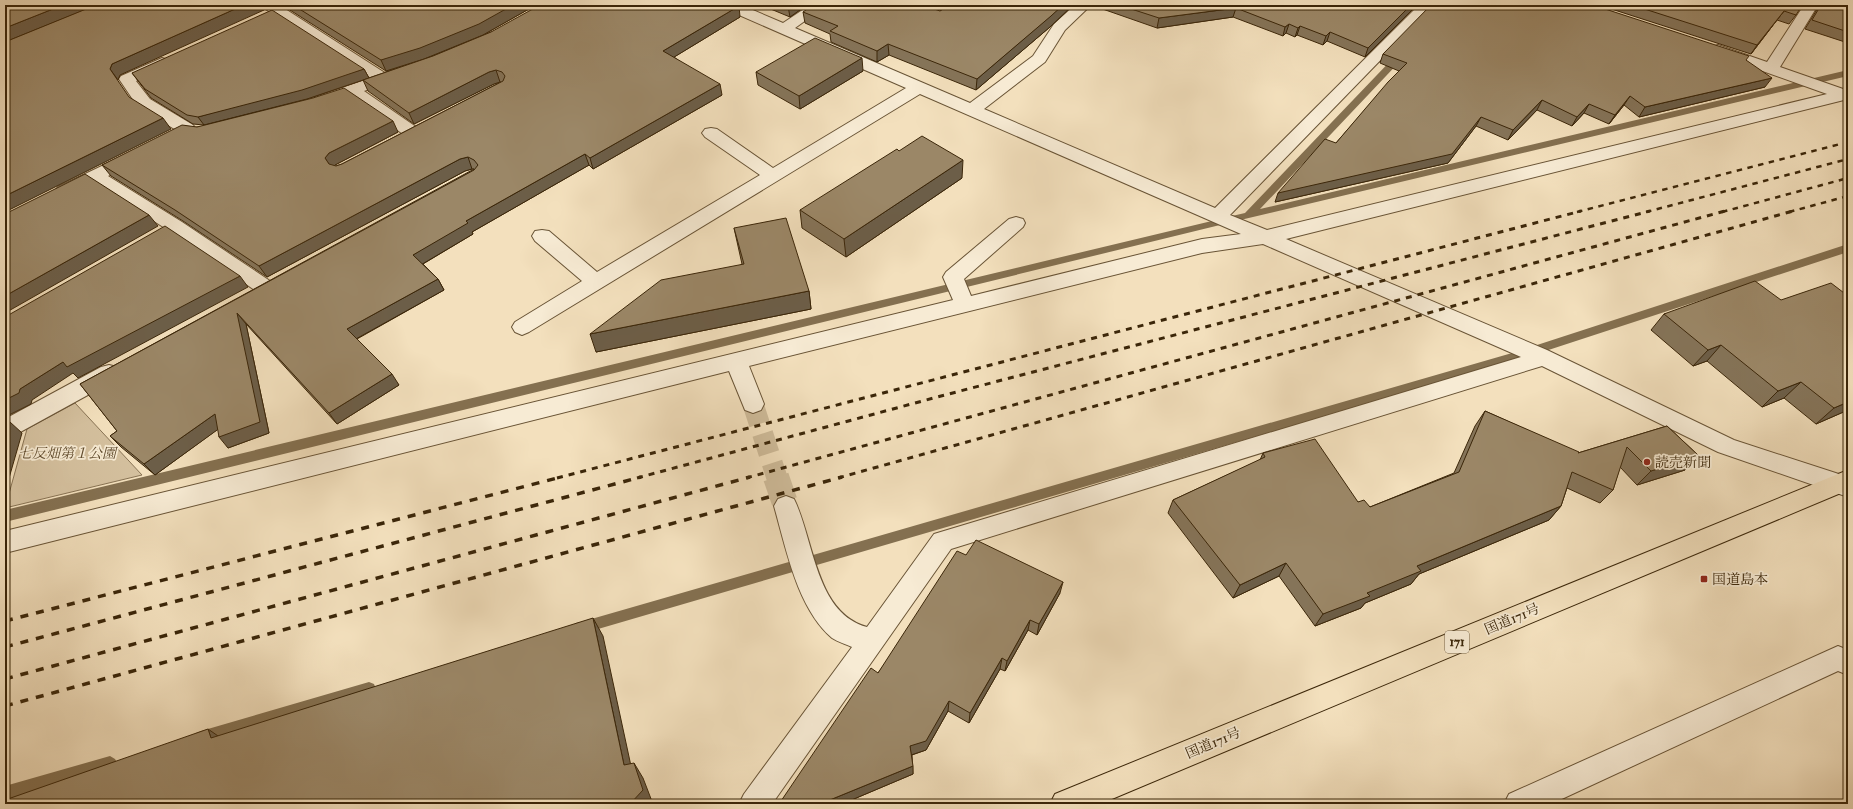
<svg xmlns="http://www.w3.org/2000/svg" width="1853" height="809" viewBox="0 0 1853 809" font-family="'IM FELL Double Pica','Noto Serif JP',serif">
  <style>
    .green { fill: #d4c09e; stroke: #887354 }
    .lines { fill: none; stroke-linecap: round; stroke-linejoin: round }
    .stream { fill: #847050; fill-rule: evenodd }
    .minor-tunnel-far1 { stroke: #cebb99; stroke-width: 21; stroke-dasharray: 21 10; stroke-linecap: butt }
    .minor-tunnel { stroke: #cebb99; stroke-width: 26; stroke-dasharray: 26 13; stroke-linecap: butt }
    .minor-casing { stroke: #695436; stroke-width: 2 }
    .highway-casing { stroke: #3b2609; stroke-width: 2 }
    .minor { fill: #f7ebd4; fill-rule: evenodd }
    .highway { fill: #f3e0bd; fill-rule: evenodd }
    .rail-far2 { stroke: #3b2609; stroke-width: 2.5; stroke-dasharray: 5.5 5.5; stroke-linecap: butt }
    .rail-far1 { stroke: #3b2609; stroke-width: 3; stroke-dasharray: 6 6; stroke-linecap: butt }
    .rail { stroke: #3b2609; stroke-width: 3.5; stroke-dasharray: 8 8; stroke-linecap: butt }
    .wall { fill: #857459; stroke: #3b2609 }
    .shaded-wall { fill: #6c5e48; stroke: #3b2609 }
    .building { fill: #9b8767; stroke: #3b2609 }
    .poi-dot { fill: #8f2418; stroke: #f7ebd4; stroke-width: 1.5 }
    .labels { text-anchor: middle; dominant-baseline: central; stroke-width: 3.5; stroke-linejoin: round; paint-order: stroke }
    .shield { fill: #f7ebd4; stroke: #736146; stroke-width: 1 }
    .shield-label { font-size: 13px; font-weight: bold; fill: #3b2609 }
    .park-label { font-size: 14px; font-style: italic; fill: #614c2e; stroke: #f7ebd4 }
    .poi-label { font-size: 14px; fill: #3b2609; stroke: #f7ebd4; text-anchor: start }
    .street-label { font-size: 14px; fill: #3b2609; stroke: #f7ebd4 }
  </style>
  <rect width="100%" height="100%" fill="#f3e0bd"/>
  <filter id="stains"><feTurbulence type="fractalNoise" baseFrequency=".005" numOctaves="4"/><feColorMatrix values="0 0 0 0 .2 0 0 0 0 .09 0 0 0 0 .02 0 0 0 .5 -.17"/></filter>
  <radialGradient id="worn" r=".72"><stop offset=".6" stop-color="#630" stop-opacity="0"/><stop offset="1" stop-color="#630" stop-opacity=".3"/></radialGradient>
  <path class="green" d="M75,403L142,475L5,508L27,429Z"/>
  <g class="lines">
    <path class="stream" d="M1401,52L1405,55L1404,57L1260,209L1848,70V76L1236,221L1232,220L1231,218L1232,216L1245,213L1398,53Z
      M1216,220L1220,221L1221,223L1220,225L5,522V510Z
      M1848,244V252L1521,359L581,634L576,633L574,628L576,623L581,622L1519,351Z
      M369,682L374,684L376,689L374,694L369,696L201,745L196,743L193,738L196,733L201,731Z
      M110,756L115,759L118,764L115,769L5,802V786Z"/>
    <path class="minor-tunnel-far1" d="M753,404L777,478"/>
    <path class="minor-tunnel" d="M776,477L786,506"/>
    <defs>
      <path id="minor" d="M262,5H279L385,73L394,70L400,72L402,75L400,78L364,91L419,129L422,133L419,137L413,138L407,137L350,96L321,106L315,105L313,101L315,97L371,78L264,8Z
        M721,5H741L783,23L810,5H827L795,28L970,103L1033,56L1054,24L1075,5H1091L1065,30L1045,62L984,109L1215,208L1419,5H1434L1230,215L1267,230L1827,94L1712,53L1710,50L1712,47L1718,45L1767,62L1804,5H1818L1780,67L1846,90L1848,89V99L1286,239L1547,350L1734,440L1848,477V497L1718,452L1542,366L951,549L772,804H739L744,794L852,647C846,644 838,642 832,638C797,608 786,548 774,506L778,499L786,496L794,499C814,539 815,613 867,627L934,534L1521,357L1263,244L1202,253L749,366L764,404L761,410L753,413L745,410L729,371L5,553V531L953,300L943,277L946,272L1009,219L1016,217L1023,219L1025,223L1023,227L964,279L971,296L1202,239L1241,234L920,94L529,332L522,335L515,332L512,327L515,322L582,281L535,241L532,236L535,231L542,230L549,231L597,272L760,175L705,137L702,133L705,129L711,128L717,129L773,168L906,88L723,8Z
        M162,58L168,60L170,63L168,66L136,81L150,99L193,125L196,129L193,133L187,134L181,133L138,107L119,79L121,76Z
        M133,151L139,152L142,156L139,160L108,176L182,222L273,283L276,288L273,293L266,295L259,293L168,230L94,183L70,195L64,197L58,195L55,191L58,187Z
        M109,365L117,367L120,373L117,379L13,436L5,439V419L101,367Z
        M1838,646L1848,650V675L1838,671L1551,804H1504L1509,794Z"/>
      <path id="highway" d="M1848,470V490L1100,804H1050L1055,794Z"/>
    </defs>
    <use href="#minor" class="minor-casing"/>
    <use href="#highway" class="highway-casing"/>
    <use href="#minor" class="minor"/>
    <use href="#highway" class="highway"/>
    <path class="rail-far2" d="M1577,212L1848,142
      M1646,212L1848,159
      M1722,212L1848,178
      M1789,212L1848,196"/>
    <path class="rail-far1" d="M557,478L1581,211
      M637,478L941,396L1650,211
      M746,478L1725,211
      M838,478L1793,211"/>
    <path class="rail" d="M5,621L561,477
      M5,647L641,477
      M5,679L750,477
      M5,706L842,477"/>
  </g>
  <path class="wall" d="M282,5H536L483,35L424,59L386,71Z
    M745,5H761L754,9Z
    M761,5H807L790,17Z
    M950,5H1073L1050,27L976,90L889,55L877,62L831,42L830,34L805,23L803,12L940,11Z
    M1095,5H1417L1365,57L1327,41L1323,45L1297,35L1295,37L1286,33L1283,36L1233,17L1157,28L1094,6Z
    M1599,5H1796V15L1789,24L1777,20L1751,54Z
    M1819,5H1848V43L1805,29L1819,6Z
    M740,17L674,57L722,95L593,169L589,165L472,232L473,234L423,264L438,279L444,290L357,339L399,385L337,424L246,324L269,433L228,448L218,429L155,475L121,447L110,436L117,431L80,384L474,169H472L465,171L267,277L183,221L111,176L102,165L197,127L398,132L335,165L334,166H336L342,164L501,82L494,84L414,124L368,91L363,80L433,56L491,32Z
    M1383,54L1746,60L1765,87L1639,117L1624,105L1609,124L1584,113L1572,126L1537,110L1508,140L1476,126L1448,163L1275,202L1336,143L1399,71L1380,63Z
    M364,69L369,78L307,99L204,125L193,124L151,98L132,73Z
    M863,71L800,109L758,85L756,72Z
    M962,178L846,257L802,228L800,210Z
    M734,228L809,291L811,309L596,352L742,264Z
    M1781,300L1848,410L1816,424L1784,398L1762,407L1707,361L1693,366L1651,330L1664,314Z
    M1485,411L1578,453L1667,426L1699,456L1685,470L1637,485L1620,467L1613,490L1600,503L1567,488L1561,506L1549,520L1419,574L1411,584L1365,603L1361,608L1315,626L1279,576L1233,598L1168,513L1173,500L1260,460L1263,453L1358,502L1370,507L1454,473L1475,426Z
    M966,555L1060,593L1037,635L1028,630L1005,671L1000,669L969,723L948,711L926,750L912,755L913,774L842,804H779L878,673Z"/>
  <path class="shaded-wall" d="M63,5H97L5,42V28Z
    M244,5H262L264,10L120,75L118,80L110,69L112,64Z
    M513,5H536L483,35L424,59L386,71L381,60Z
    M754,5H761L754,9Z
    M790,5H807L790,17L788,6Z
    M1063,5H1073L1050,27L976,90L977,79Z
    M1411,5H1417L1365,57L1368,48Z
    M739,6L740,17L666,62L663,51Z
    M1236,8L1233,17L1157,28L1159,18Z
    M1784,11L1777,20L1751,54L1757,45Z
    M1289,24L1286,33L1283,36L1285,27Z
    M1300,26L1297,35L1295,37L1298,28Z
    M1330,32L1327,41L1323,45L1326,36Z
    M888,44L889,55L877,62V51Z
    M862,58L863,71L800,109L799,96Z
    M364,69L369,78L307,99L204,125L198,117Z
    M496,70L500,82L494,84L414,124L409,113L489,72Z
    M1772,78L1765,87L1639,117L1645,107Z
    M720,84L722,95L593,169L590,158Z
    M1630,96L1624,105L1609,124L1615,115Z
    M1542,100L1537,110L1508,140L1513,130Z
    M1589,104L1584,113L1572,126L1577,117Z
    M1481,117L1476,126L1448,163L1275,202L1278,193Z
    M163,118L171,129L5,212V196Z
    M393,121L398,132L335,165L332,169L325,158L329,153Z
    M585,154L589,165L472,232L473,234L419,266L413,255L466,221Z
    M468,157L472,169L465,171L267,277L259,266L460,159Z
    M963,160L962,178L846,257L844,239Z
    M149,215L158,226L5,313V296Z
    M240,276L248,287L78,378L73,373L32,400L31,404L5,417V400L20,389L63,362Z
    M438,279L444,290L354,340L347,329Z
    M809,291L811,309L596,352L590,334Z
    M237,313L246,324L269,433L228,448L219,437Z
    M1721,345L1707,361L1693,366L1708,350Z
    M392,374L399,385L337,424L329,413Z
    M1801,382L1784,398L1762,407L1778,391Z
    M1848,402V410L1816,424L1834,408Z
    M215,414L224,425L155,475L144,464Z
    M10,422L22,433L5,492V439Z
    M1699,456L1685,470L1637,485L1651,471Z
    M1561,506L1549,520L1419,574L1411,584L1365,603L1361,608L1315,626L1323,614L1367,593L1417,566Z
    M1286,563L1279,576L1233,598L1240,585Z
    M1063,582L1060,593L1037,635L1039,624Z
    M593,618L603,636L634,780L624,765Z
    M1030,620L1028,630L1005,671L1007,661Z
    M1002,658L1000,669L969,723L970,713Z
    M949,701L948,711L926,750L911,755L910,746Z
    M208,729L231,745L211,738Z
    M634,763L643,778L653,804H630Z
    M913,766V774L842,804H820Z"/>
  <path class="building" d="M5,5H63L5,28Z
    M96,5H244L112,64L110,69L129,97L163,118L5,196V42Z
    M293,5H513L479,24L420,48L381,60Z
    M540,5H736L739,6L663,51L720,84L590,158L585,154L466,221L468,223L413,255L438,279L347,329L392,374L329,413L237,313L260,422L219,437L215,414L144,464L110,436L117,431L80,384L474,170L478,165L474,160L468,157L460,159L259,266L175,210L102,165L182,125L197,127L313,98L344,88L393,121L329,153L325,158L329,164L336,166L342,164L503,81L505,76L502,72L496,70L489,72L409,113L363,80L433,56L491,32Z
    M813,5H923L940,11L950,5H1063L1051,16L977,79L888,44L877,51L830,31L838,26L803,12Z
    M1119,5H1411L1368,48L1330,32L1326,36L1300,26L1298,28L1289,24L1285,27L1236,8L1159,18Z
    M1431,5H1593L1749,56L1746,60L1772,78L1645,107L1630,96L1615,115L1589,104L1577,117L1542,100L1513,130L1481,117L1452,154L1278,193L1325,139L1336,143L1388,82L1407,63L1383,54Z
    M1632,5H1796L1801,7L1796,15L1784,11L1757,45Z
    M1821,5H1848V32L1812,20Z
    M272,10L364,69L302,90L198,117L187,115L145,89L132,73Z
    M815,38L862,58L799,96L756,72Z
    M922,136L963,160L844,239L800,210L897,149L899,151Z
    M85,174L149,215L5,296V214Z
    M786,218L809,291L590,334L661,280L744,264L734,228Z
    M165,226L240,276L67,367L63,362L20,389L19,393L5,400V317Z
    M1755,281L1781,300L1831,283L1848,296V402L1834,408L1801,382L1778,391L1721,345L1708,350L1664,314Z
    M1485,411L1579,452L1578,453L1667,426L1699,456L1651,471L1627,447L1613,490L1572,472L1561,506L1417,566L1421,571L1367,593L1370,596L1323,614L1286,563L1240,585L1173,500L1265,457L1263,453L1315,439L1358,502L1364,500L1370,507L1459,472Z
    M10,422L5,439V424Z
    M976,540L1063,582L1039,624L1030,620L1007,661L1002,658L970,713L949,701L926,741L910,746L913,766L820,804H779L871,668L878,673L957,551L966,555Z
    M593,618L624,765L634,763L643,790L630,804H5V800L208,729L211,738Z"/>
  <g class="poi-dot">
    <circle cx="1647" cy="462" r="4"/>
    <rect x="1700" y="575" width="8" height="8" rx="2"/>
  </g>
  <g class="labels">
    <rect class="shield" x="1445" y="631" width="24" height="22" rx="3"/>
    <g class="shield-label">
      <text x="1457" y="642">171</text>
    </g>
    <g class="park-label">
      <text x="67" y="453">七反畑第１公園</text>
    </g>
    <g class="poi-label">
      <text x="1655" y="462">読売新聞</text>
      <text x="1712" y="579">国道島本</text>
    </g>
    <g class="street-label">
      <text transform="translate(1512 619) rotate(-23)">国道171号</text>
      <text transform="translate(1213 743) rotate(-23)">国道171号</text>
    </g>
  </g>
  <rect width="1853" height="809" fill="none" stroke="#f3e0bd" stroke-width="20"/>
  <rect x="6" y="6" width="1841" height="797" fill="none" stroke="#3b2609" stroke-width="2"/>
  <rect x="10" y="10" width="1833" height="789" fill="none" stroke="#3b2609"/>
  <rect width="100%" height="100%" filter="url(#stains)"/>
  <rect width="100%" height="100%" fill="url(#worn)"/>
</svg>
